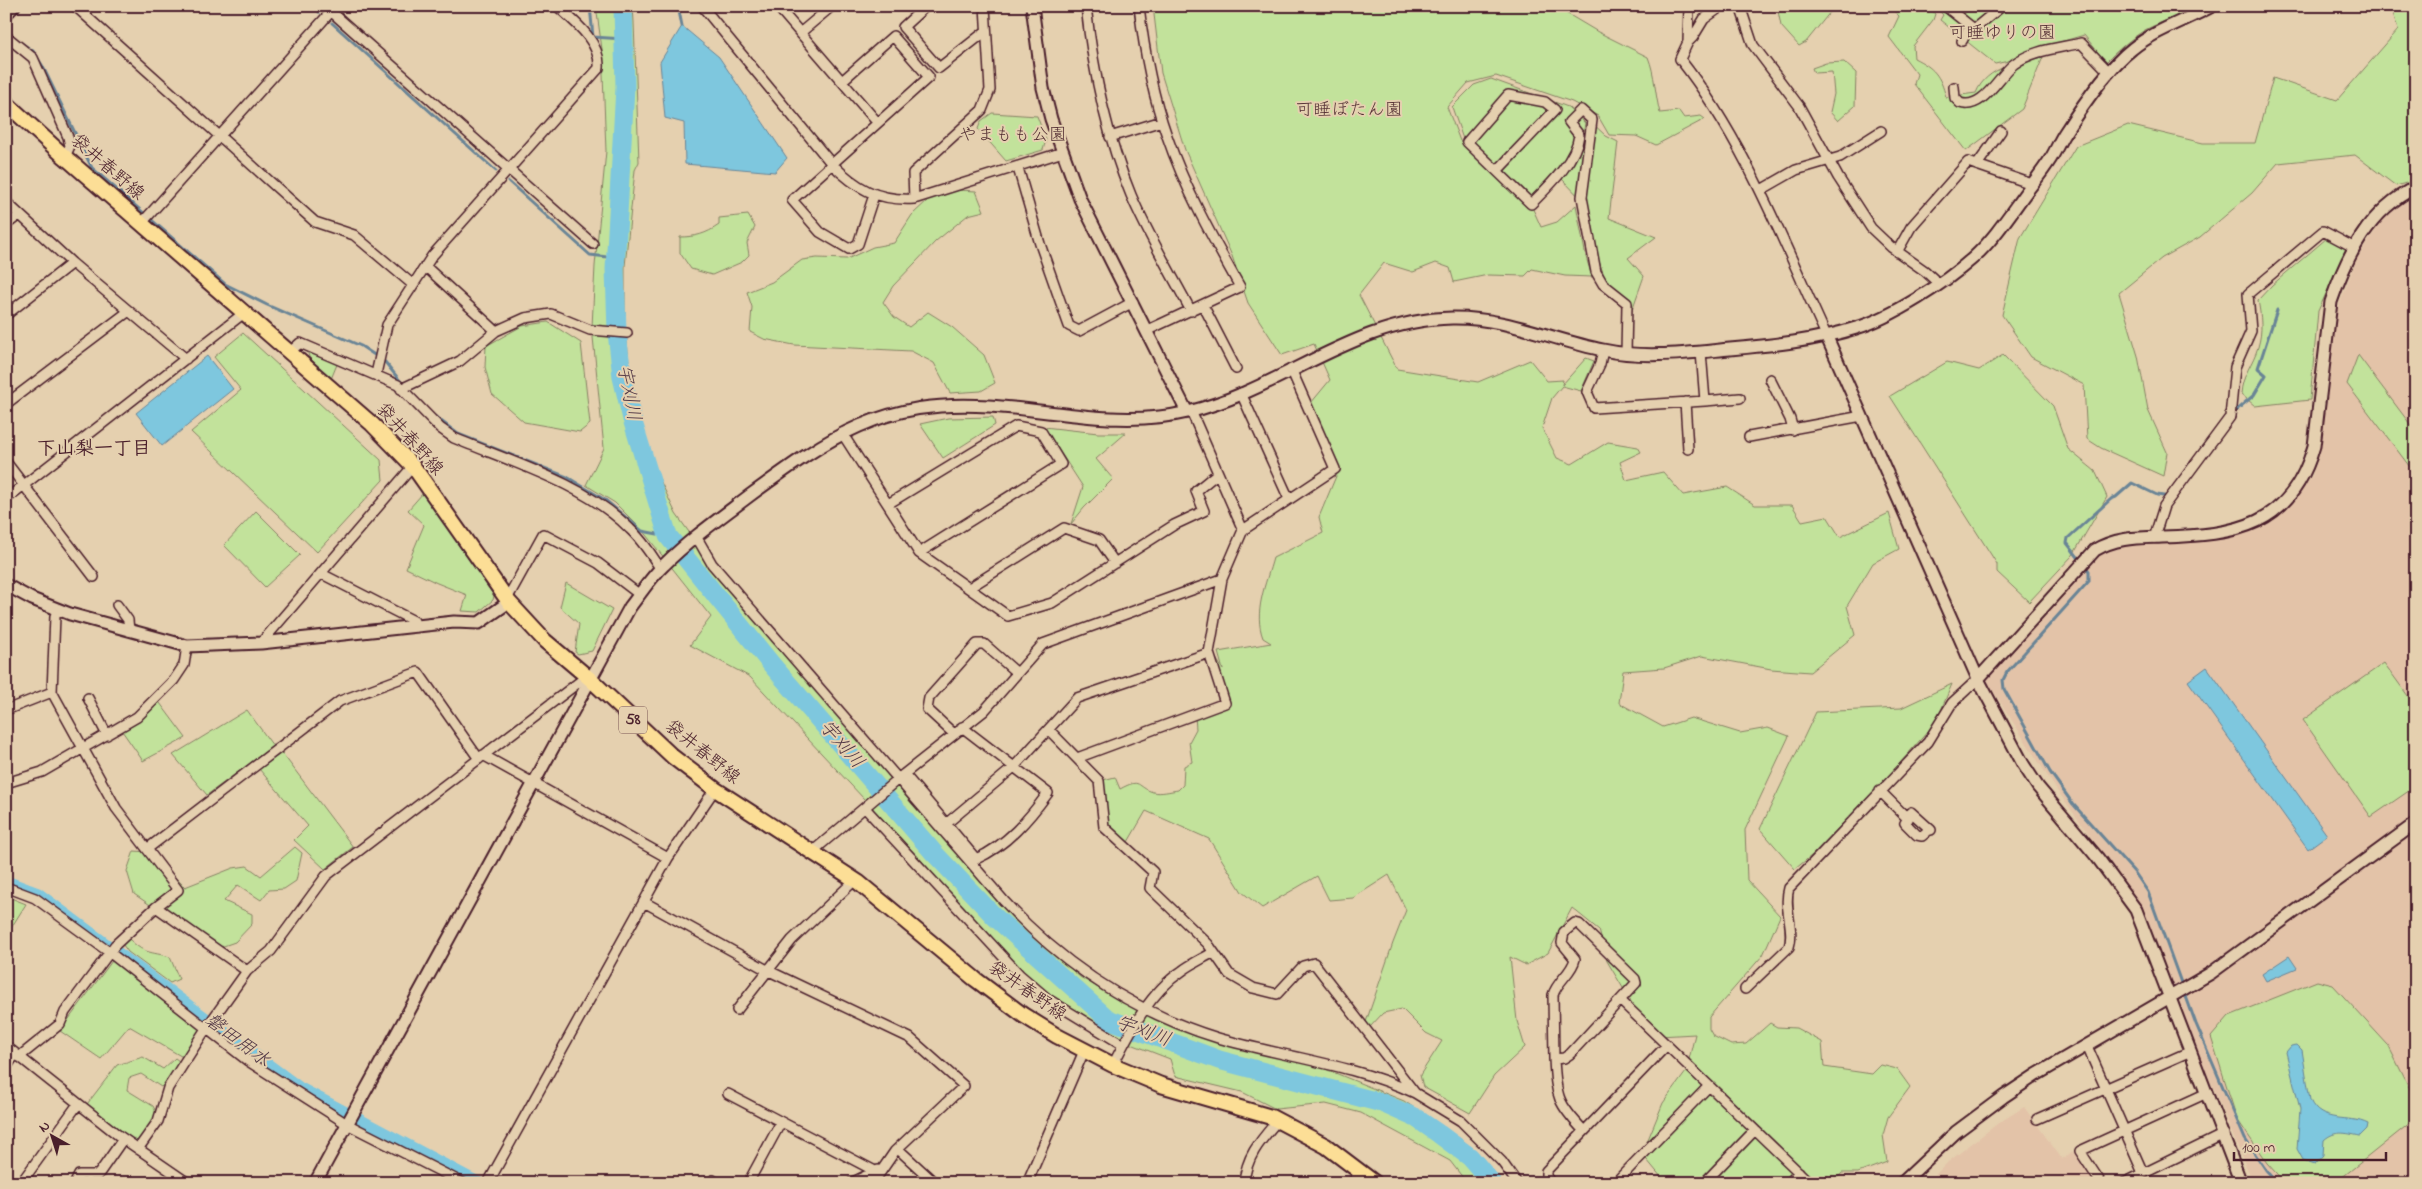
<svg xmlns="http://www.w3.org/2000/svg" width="2422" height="1189" viewBox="0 0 2422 1189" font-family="'Indie Flower','Klee One',sans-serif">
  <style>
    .built { fill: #e3c3a8 }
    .green { fill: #c2e29b; stroke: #868063 }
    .water { fill: #7ec7de; stroke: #698496 }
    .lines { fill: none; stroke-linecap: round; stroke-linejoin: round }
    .stream { stroke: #698496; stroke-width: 3 }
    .canal { stroke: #7ec7de; stroke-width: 11 }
    .river { stroke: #7ec7de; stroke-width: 19 }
    .minor-casing { stroke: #4a1f2b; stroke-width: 12 }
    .tertiary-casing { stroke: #4a1f2b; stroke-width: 15 }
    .primary-casing { stroke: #4a1f2b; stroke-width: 18 }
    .minor { stroke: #e5d0af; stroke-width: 9 }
    .tertiary { stroke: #e5d0af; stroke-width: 11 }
    .primary { stroke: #fcde96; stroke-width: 14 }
    .labels { text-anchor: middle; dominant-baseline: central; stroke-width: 4; stroke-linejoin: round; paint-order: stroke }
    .shield { fill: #e5d0af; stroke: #785453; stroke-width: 1 }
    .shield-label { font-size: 16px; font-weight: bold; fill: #4a1f2b }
    .park-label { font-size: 18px; fill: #563236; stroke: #e5d0af }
    .street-label { font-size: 18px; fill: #4a1f2b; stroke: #e5d0af }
    .water-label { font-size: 19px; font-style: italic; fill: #523846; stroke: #e5d0af }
    .neighbourhood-label { font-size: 19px; font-weight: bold; fill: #4a1f2b; stroke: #e5d0af }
  </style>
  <rect width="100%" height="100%" fill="#e5d0af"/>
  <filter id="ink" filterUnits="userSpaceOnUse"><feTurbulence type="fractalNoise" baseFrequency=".02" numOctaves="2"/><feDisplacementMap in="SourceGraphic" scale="10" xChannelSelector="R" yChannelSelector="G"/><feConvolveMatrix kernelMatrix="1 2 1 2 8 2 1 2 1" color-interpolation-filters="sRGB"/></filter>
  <g filter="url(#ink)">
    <path class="built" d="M2416,195V1183H2253L2185,1021L2143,908L2056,789L1986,680L2078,575L2104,551L2119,544L2218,540L2255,530L2294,502L2312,476L2320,453L2337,311L2357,258L2387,213Z
      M2024,1107L2062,1159L2072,1151L2098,1183H1927L1948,1162L1997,1124Z"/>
    <path class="green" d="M596,6H633L634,22L639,162L635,170L625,266V321L632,393L652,463L676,514L712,564L912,804L1021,924L1080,977L1114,997L1180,1028L1318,1066L1404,1101L1465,1142L1501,1183H1467L1450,1161L1361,1113L1326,1104L1276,1109L1242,1092L1175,1076L1170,1059L1121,1040L1025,979L922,861L750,677L690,645L711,617L642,530L615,503L586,485L604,448L592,327L595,266L606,151L602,49Z
      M1153,6H1513L1561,10L1598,32L1648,57C1655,74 1655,95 1660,113L1679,111L1684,118L1701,116L1705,119L1656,145L1636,136L1609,135L1598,116L1572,102L1496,76L1468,83L1447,107L1460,141L1488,165L1464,142L1452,107L1474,85L1491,79L1568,107L1585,123L1582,142L1576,154L1583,143L1589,120L1606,136L1618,142L1609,218L1656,237L1628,258L1644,276L1630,316L1624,299L1605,278L1596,253L1586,204L1561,178L1532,207L1541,227L1557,222L1576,205L1586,257L1592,277L1565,276L1532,269L1525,276L1488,275L1454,282L1450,268L1436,263L1413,272L1384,263L1359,295L1397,369L1478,382L1530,360L1547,381L1563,380L1562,385L1586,358L1594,361L1581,391L1562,386L1552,398L1542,428L1557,458L1572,464L1608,442L1638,447L1641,452L1620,462L1626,480L1663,472L1683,495L1727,487L1755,505H1792L1802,521L1827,516L1840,537L1889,513L1899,549L1873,563L1847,606L1855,635L1810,672L1771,669L1702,656L1664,668L1623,671L1619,703L1663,727L1691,718L1740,733L1768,728L1789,736L1745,830L1747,880L1780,916L1763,955L1709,1017V1029L1713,1036L1731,1045L1746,1044L1770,1023L1777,1027L1796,1028L1822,1042L1824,1067L1872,1074L1881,1065L1897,1069L1910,1087L1888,1117L1883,1135L1887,1162L1858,1173H1842L1833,1183H1666L1642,1154L1663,1103L1686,1072L1695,1034L1659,1036L1649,1032L1607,961L1599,930L1572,908L1548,953L1526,965L1510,957L1517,1021L1525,1047L1494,1076L1470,1113L1423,1087L1420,1075L1442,1041L1426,1033L1402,1009L1383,1013L1370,1027L1366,1022L1393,943L1406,910L1389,875L1353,898L1329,900L1317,876L1262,908L1242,892L1209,839L1146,811L1128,842L1104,824L1099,781L1115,777L1120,789C1142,777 1136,787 1153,792C1160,794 1171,791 1178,790L1183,785L1184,766L1192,762L1189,742L1196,729L1195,716L1230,705L1215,662L1216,658L1223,670L1218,652L1271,643L1263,638C1253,612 1266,584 1273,558L1323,533L1319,517L1339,469L1311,403L1330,380L1314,344L1282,355L1248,303L1232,256L1185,150L1161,73Z
      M1777,6H1835L1806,42L1799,46L1781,26Z
      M1889,6H1928L1935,14L1933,20L1913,46L1914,58C1934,68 1940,75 1946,97L1976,93C1987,66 2018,63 2043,57L2022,109L1966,151L1914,84L1917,74L1889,37L1899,16Z
      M1935,6H2198C2181,16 2162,21 2145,30C2130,39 2118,50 2106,62L2084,35L2030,51L2013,60L1995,64L1940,20L1943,15Z
      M2391,6H2416V180L2396,186L2355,155L2278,163L2252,193L2200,237L2162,258L2119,293L2138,356L2148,410L2167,452L2163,476L2101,448L2087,439L2084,385L2031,357L2002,315L2020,238L2076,146L2128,125L2203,143H2255L2273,78L2337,100L2398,30Z
      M1844,62L1856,73L1855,106L1838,121L1830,112L1834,94L1832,72L1814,73L1812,68L1826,63Z
      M992,113L1037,116L1046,140L1043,150L1006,161L978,129L981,121Z
      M959,190L976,191L984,211L968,215L936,241L893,286L883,302L894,317L909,327L928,312L952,327L984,355L995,383L981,391L950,393L934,363L911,351L794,345L764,339L750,332L752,307L747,292L772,282L802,260L817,258L847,259L873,247L894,243L912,215L930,198Z
      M748,215L755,227L747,243L749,255L742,262L712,275L691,269L680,253V237C695,237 706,234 719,225V218Z
      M2327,238L2347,248L2318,311L2310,400L2255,406L2241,394C2242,375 2253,364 2258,347C2263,331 2261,316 2258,300L2272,285Z
      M548,322L581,343L590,424L580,432L524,422L492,394L485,367L486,346L522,326Z
      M243,333L381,460L383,480L317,552L191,432L241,390L214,357Z
      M307,350L338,362L331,379L309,357Z
      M2003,355L2053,406L2068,449L2095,471L2107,497L2073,555L2029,602L1997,572V564L1890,396L1947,362L1979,370Z
      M2358,355L2416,432V475L2347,384Z
      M993,417L995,425L943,458L920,424L948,418Z
      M1044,427L1098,433H1126L1096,459L1113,479L1084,508L1071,524L1083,487Z
      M423,493L494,596L493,600L479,612L462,611L467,595L437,583L406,568L424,525L408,510Z
      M256,511L300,555L265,587L224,545Z
      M566,583L612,610L592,651L578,654L575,652L579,624L560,607Z
      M2384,663L2416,707V786L2371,817L2303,720Z
      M1952,684L1936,722L1885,780L1811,856L1795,869L1760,829L1816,712L1901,708Z
      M157,699L186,738L143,761L120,728Z
      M247,710L273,746L207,795L173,755Z
      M282,753L353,847L325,869L294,840L308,826L259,769Z
      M295,847L302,853L296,881L284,889L269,890L261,900L238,885L224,901L252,914V924L235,942L215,949L134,894L127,871L134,851L149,852L185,887L233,868L247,866L261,876Z
      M6,896L26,904L6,936Z
      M128,938C145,955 150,951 170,957L179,979L170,983L128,952L123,945Z
      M112,961L207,1027L186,1059L129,1026L101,1059L60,1031Z
      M2317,981L2333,985L2388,1045L2415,1099L2410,1123L2335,1183H2285L2267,1163L2237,1119L2211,1037L2229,1016Z
      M143,1057L163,1069L175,1058L183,1064L177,1073L161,1087L141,1074L129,1078L127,1090L153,1106L159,1118L138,1149L84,1108L117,1065Z"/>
    <path class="water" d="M682,26L719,57L787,158L775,172L685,164L684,123L665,118L660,62Z
      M207,356L233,389L162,446L136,413Z
      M2207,667L2327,835L2308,849L2188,681Z
      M2289,956L2297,968L2266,981L2262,974Z
      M2297,1045L2302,1050L2310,1100C2321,1125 2349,1114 2368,1124L2367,1129L2360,1136C2345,1133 2335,1130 2324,1140L2323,1155L2315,1164L2303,1160L2297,1149L2300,1109L2286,1052L2291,1046Z"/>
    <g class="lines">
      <path class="stream" d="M313,6L319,12
        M590,6L593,37L624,39
        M678,6L682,26
        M332,23L496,171
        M17,40L33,51L42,65L92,168L225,284L267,305L361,346L385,362L401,382
        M509,182L590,255L616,258
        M2234,412L2254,395L2266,375L2258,368L2277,310
        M433,415L458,434L567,477L605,500L642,531L668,536
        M2081,561L2067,543L2068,538L2111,499L2116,497L2132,483L2157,495L2170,497
        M2085,566L2089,571V581L2007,672L2003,680L2004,689L2050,772L2073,804L2135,873L2148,892L2196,1024L2245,1139L2266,1170L2278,1183"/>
      <path class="canal" d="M6,881L38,893L299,1087L480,1183"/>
      <path class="river" d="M623,6L625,87L615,269L617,332L622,377L632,419L668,536L772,665L934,853L995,917L1108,1019L1219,1060L1382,1103L1416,1118L1439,1134L1470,1157L1492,1183"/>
      <defs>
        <path id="minor" d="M75,6L315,222L354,235L412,284
          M325,6L593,244
          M702,6L831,163C856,188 877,201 914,199L1063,152
          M777,6L877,122
          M926,6L903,27L939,68L986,31
          M1086,6C1093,71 1106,135 1131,195C1148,235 1171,273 1191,311
          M1139,6C1144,50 1152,94 1167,136C1185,189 1213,239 1240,287L1148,330
          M1689,6L1688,42L1680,59C1746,143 1782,240 1826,335
          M1740,6L1753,45L1799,106L1838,177L1871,228L1891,247L1925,271L1938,283
          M1945,6L1974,29L2002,6
          M800,33L832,6
          M6,36L33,58L68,137L70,146L65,157
          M1962,41L1970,26
          M1688,42L1693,37L1704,19L1722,6
          M842,81L893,36L929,77L792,200L820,232L849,249L858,244L874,195
          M1954,87L1955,98L1960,103C1983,111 1999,75 2014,64C2032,50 2060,48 2081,43L2110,73
          M1110,137L1162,121
          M1977,165L2001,131
          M1018,168L1040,244L1069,326L1079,331L1133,302
          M1497,171L1555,110L1545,102L1508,95L1467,142L1531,204C1549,186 1576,161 1579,135L1569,122L1581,110L1592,120L1582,197L1596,272L1603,284L1627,303L1626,354
          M1761,190L1796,170L1840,157L1881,131
          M914,199L913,173L982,110L990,90L985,6
          M6,202L72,263L186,359
          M141,224L336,6
          M6,225L19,215
          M1897,252L1911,227L1968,162L2032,184
          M425,266L496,331
          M1203,305L1236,369
          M6,315L72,263
          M1603,350L1600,364L1587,392L1594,408L1705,401L1701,352
          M290,352L300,343L398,385L440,428L454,438C511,462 586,484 630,529C642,540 651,554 660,568
          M376,374L387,325L432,256L599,68C601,42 575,22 557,6
          M1770,379L1790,419L1793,430
          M401,389L460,361L496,331L525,318L551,314L590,330L627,333
          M1241,393L1289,499
          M1705,401L1740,398
          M1685,402L1688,449
          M6,404L129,311
          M1191,411L1243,530
          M842,433L919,553L1008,616L1052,603L1174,525L1204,511L1196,491L1218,473
          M1749,437L1862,416
          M6,462L94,577
          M6,499L244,313
          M888,504L1016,426L1041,431L1061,464L919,553
          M696,536L712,564L1004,901C1064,966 1133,1012 1218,1038C1284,1057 1352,1064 1415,1093
          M2154,538L2164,506L2230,417L2235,367L2251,331L2248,294L2323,231L2355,248
          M322,574L414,621L416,627
          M969,588L1064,528L1099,540L1115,563
          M507,599L543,534L598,563L640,595
          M117,605L128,620L129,631
          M261,643L413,466
          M88,698L107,735
          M6,710L52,692L55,616L58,610
          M1049,730L1099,781L1104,827L1153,872L1150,888L1208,944L1229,974L1253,988L1277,994L1303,966L1314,963L1415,1093L1461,1121L1502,1162L1517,1183
          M954,734L927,709L929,698L977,644H984L1017,673
          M483,755L668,858
          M1077,758L1225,703L1209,653L1222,579L1243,530L1335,469L1291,369
          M904,774L976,859C1006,846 1029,819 1048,793L962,727
          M6,783L42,772L137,717L174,680L184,665L187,646
          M1880,791L1906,817L1911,812L1931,830
          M865,808L1020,975L1048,999L1123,1045
          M1906,817L1908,819L1905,823L1917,835L1922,836L1930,829
          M946,824L1014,767L1077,698L1209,653
          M147,849L340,701L418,672L479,759
          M812,852L904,774L984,711L1043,644L1222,579
          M6,887L35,898L109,952L248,1061L347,1124L463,1183
          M644,902L767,970L910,1038L964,1086L895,1151L873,1183
          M156,907L247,971
          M1745,989L1789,947C1795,928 1783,908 1789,888L1928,742L1952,703L1978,679
          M1621,1001L1810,1183
          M737,1010L792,940L855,880
          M6,1046L118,1135L188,1183
          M2087,1046L2143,1173
          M19,1057L60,1024L65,1012L115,945L156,907L178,890L116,808L52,692
          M1554,1059L1553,995C1557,981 1572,973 1575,959L1562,943L1564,932L1575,923L1579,924L1635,979L1636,983L1570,1054L1564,1058L1554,1059C1556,1097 1558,1104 1584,1131
          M1113,1065C1130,1031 1150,992 1182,971C1191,964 1202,959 1212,953
          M6,1068L15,1054
          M728,1094L875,1171
          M2037,1119L2191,1051
          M138,1149L158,1121L168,1088L207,1027L247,971L271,951L326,876L587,676
          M898,1149L935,1183
          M21,1183L78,1104
          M75,1183L79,1175H98L123,1139
          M488,1183L668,858L715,789
          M712,1183L713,1180L717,1183
          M748,1183L781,1122
          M851,1183L878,1170
          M1027,1183L1084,1051
          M1244,1183C1246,1156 1261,1140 1278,1120
          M1352,1183L1361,1171
          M1551,1183L1546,1176V1171L1667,1045
          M1615,1183L1709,1086
          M1704,1183L1755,1130
          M1789,1183L1799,1172
          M2101,1183L2080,1151L2207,1093
          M2124,1183L2224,1134"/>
        <path id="tertiary" d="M1032,6L1043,88L1051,119L1080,199L1187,412
          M6,14L14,6
          M1826,335L1978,679L2023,764L2038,787L2097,857L2136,910L2241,1183
          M6,585L32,599L70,614L187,646L261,643L454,622L479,623L509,602
          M1978,679L2095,550C2117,537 2138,538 2162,537C2236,535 2291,527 2314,446L2331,302C2347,255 2369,210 2416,187
          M315,1183L630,607C641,593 651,577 664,565C690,539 720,518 749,496C831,436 882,399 989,406C1056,410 1121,428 1188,412C1281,390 1353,320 1452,318C1505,317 1553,340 1603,350C1645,359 1688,353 1730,349C1773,345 1815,341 1856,328C1891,318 1945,283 1973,258C1993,240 2008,217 2024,195C2033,183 2043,171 2051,158C2056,150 2059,142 2064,134C2080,109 2109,67 2132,49C2155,30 2187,20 2212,6
          M1902,1183L1956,1132L2003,1097L2036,1075L2211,973L2416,823"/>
        <path id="primary" d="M6,103L65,157L372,424L413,466L509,602L545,641L590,679L673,757L715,789L858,882L975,979L1023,1015L1057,1036L1113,1065L1161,1085L1271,1117L1326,1146L1375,1183"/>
      </defs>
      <use href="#minor" class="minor-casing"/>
      <use href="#tertiary" class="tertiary-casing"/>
      <use href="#primary" class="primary-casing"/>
      <use href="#minor" class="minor"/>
      <use href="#tertiary" class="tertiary"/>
      <use href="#primary" class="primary"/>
    </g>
  </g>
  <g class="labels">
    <rect class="shield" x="619" y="706.5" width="28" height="27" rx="4"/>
    <g class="shield-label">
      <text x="633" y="720">58</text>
    </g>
    <g class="park-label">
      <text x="2002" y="34">可睡ゆりの園</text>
      <text x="1349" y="111">可睡ぼたん園</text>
      <text x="1013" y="136">やまもも公園</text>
    </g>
    <g class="street-label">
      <text transform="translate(107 168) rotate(41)">袋井春野線</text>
      <text transform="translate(409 440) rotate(48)">袋井春野線</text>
      <text transform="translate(702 753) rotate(39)">袋井春野線</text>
      <text transform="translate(1027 992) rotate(35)">袋井春野線</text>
    </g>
    <g class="water-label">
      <text transform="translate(628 393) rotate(79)">宇刈川</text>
      <text transform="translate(841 745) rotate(49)">宇刈川</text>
      <text transform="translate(1143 1032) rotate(20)">宇刈川</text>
      <text transform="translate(237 1041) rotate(37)">磐田用水</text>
    </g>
    <g class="neighbourhood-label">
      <text x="94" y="449">下山梨一丁目</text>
    </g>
  </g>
  <rect width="2422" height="1189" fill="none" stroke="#e5d0af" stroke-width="25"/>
  <rect x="12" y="12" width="2397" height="1164" fill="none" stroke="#4a1f2b" stroke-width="2" filter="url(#ink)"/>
  <g transform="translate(52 1136) rotate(321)" stroke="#e5d0af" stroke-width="4" paint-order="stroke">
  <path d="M0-4L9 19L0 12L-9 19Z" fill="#4a1f2b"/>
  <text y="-8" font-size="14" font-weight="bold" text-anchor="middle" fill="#4a1f2b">N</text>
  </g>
  <path d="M2234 1152v8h152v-8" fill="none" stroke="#4a1f2b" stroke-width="2.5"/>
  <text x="2242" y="1152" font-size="15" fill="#4a1f2b" stroke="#e5d0af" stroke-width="4" paint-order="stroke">100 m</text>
</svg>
